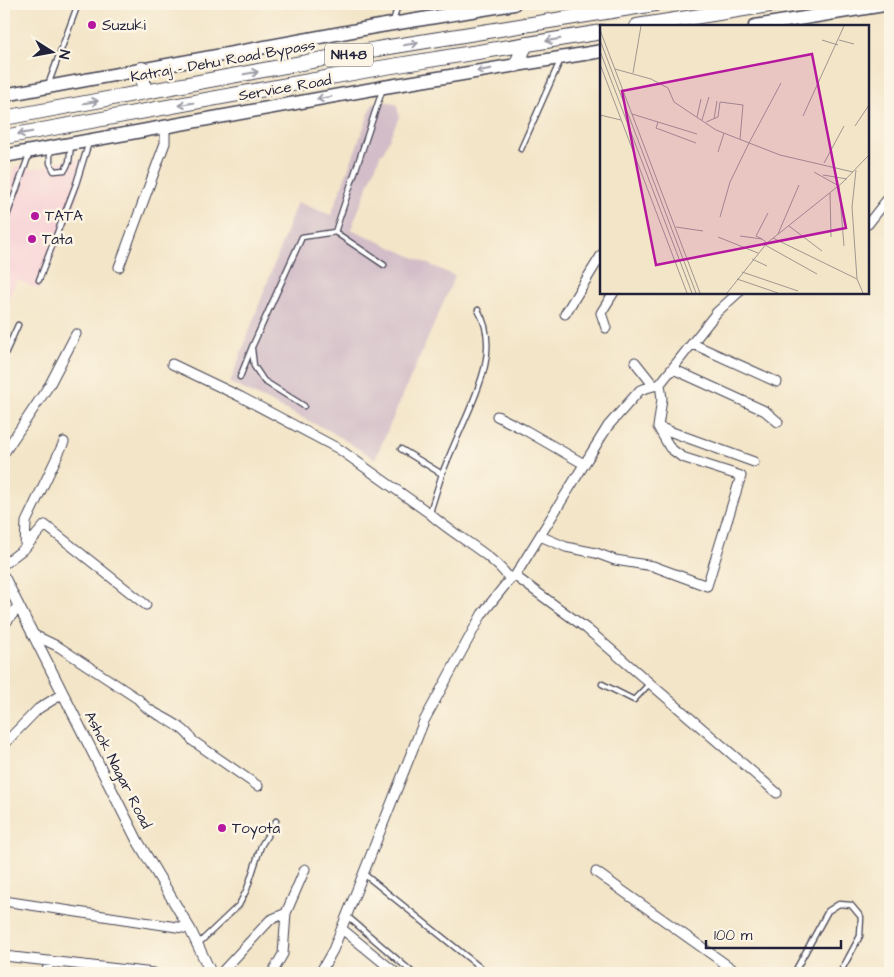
<svg xmlns="http://www.w3.org/2000/svg" width="894" height="977" viewBox="0 0 894 977" font-family="'Architects Daughter',sans-serif">
  <style>
    .built { fill: #f7cfd5 }
    .industrial { fill: #d2bdc8 }
    .lines { fill: none; stroke-linecap: round; stroke-linejoin: round }
    .service-casing { stroke: #413f50; stroke-width: 7 }
    .minor-casing { stroke: #413f50; stroke-width: 11 }
    .tertiary-casing { stroke: #413f50; stroke-width: 12 }
    .primary-casing { stroke: #413f50; stroke-width: 15 }
    .trunk-casing { stroke: #413f50; stroke-width: 16 }
    .service { stroke: #fff; stroke-width: 4.5 }
    .minor { stroke: #fff; stroke-width: 9 }
    .tertiary { stroke: #fff; stroke-width: 10 }
    .primary { stroke: #fff; stroke-width: 12 }
    .trunk { stroke: #fff; stroke-width: 14 }
    .oneway { stroke: #9c9ca7 }
    .poi-dot { fill: #b5179e; stroke: #fcf5e5; stroke-width: 2 }
    .labels { text-anchor: middle; dominant-baseline: central; stroke-width: 5; stroke-linejoin: round; paint-order: stroke }
    .shield { fill: #fcf5e5; stroke: #63616e; stroke-width: 1 }
    .shield-label { font-size: 14px; font-weight: bold; fill: #22223b }
    .poi-label { font-size: 15px; fill: #22223b; stroke: #fcf5e5; text-anchor: start }
    .street-label { font-size: 15px; fill: #22223b; stroke: #fcf5e5 }
    .inset-road { fill: none; stroke: #9f9790; stroke-width: 1 }
    .view { fill: #b5179e; fill-opacity: 0.15; stroke: #b5179e; stroke-width: 2.5 }
    .inset-edge { fill: none; stroke: #22223b; stroke-width: 2.5 }
  </style>
  <rect width="100%" height="100%" fill="#fcf5e5"/>
  <filter id="ink" filterUnits="userSpaceOnUse"><feTurbulence type="fractalNoise" baseFrequency=".02" numOctaves="2"/><feDisplacementMap in="SourceGraphic" scale="10" xChannelSelector="R" yChannelSelector="G"/><feConvolveMatrix kernelMatrix="1 2 1 2 8 2 1 2 1" color-interpolation-filters="sRGB"/></filter>
  <filter id="wash" filterUnits="userSpaceOnUse"><feTurbulence type="fractalNoise" baseFrequency=".0096" numOctaves="4" result="noise"/><feDisplacementMap in="SourceGraphic" scale="20" xChannelSelector="R" yChannelSelector="G"/><feGaussianBlur stdDeviation="1.12" result="paint"/><feColorMatrix in="noise" values="0 0 0 0 0 0 0 0 0 0 0 0 0 0 0 0 0 1.4 0 .05"/><feComposite in="paint" operator="in"/></filter>
  <g filter="url(#wash)">
    <rect width="100%" height="100%" fill="#f3e5c8"/>
    <path class="built" d="M88,159L77,198L39,289L17,280L4,309V194L16,166L28,165L29,169L48,166V162Z"/>
    <path class="industrial" d="M391,102L397,105L399,117L383,153H381L351,229L455,276L375,459L330,431L230,383L297,202L331,215L373,103Z"/>
  </g>
  <g filter="url(#ink)">
    <g class="lines">
      <defs>
        <path id="service" d="M393,22L398,4
          M48,85L78,4
          M383,88L335,232L384,265
          M50,149V163L54,171L65,170L69,162L71,145
          M521,149L560,61
          M4,224L30,152
          M39,280L76,184L89,142
          M252,349L254,366L264,381L304,406
          M4,356L18,325
          M240,377L252,347L302,237L335,232
          M401,449L442,474L430,512
          M442,474C449,456 457,438 465,420C480,386 499,345 478,310
          M602,684L634,700L650,683
          M364,874L482,969
          M347,916L413,973
          M198,944L239,905L247,889L261,846L276,821
          M794,973L828,911L839,904L851,905L861,917L860,936L840,973"/>
        <path id="minor" d="M868,224L890,196
          M119,267L165,143V127
          M565,314L602,254
          M606,328L601,313L614,292
          M693,344L777,382
          M635,362L654,386
          M172,364L241,397L339,449L429,513C455,537 489,551 510,579
          M673,369L765,411L778,422
          M497,416L525,430L584,464
          M658,427L754,462
          M4,453L50,384L76,334
          M540,536L566,547L596,553L615,560L653,566L707,586L741,476L682,457L670,448L658,427L662,399L660,384
          M25,548L45,525L146,605
          M4,564L25,548L26,522L64,442
          M515,576L587,629L777,793
          M32,634L59,647L138,699C142,703 146,708 150,710C165,719 184,726 193,741L258,786
          M4,744L38,709L62,694
          M596,872L738,973
          M4,901L190,929
          M342,929L396,973
          M4,956L154,973
          M46,973L50,961
          M221,973L270,920L286,913L305,869
          M272,973L283,954L286,913
          M320,973L333,950L424,721L482,614L510,579L515,576L608,426L640,390L660,384L717,312L739,292"/>
        <path id="tertiary" d="M4,577L137,840L190,929L211,973
          M4,624L18,607"/>
        <path id="primary" d="M755,26L890,4
          M4,95L374,27L514,4
          M4,156L384,87L602,51"/>
        <path id="trunk" d="M637,26L776,4
          M516,65L526,44
          M142,69L144,92
          M4,118L377,49L655,4
          M4,137L380,68L602,32"/>
      </defs>
      <use href="#service" class="service-casing"/>
      <use href="#minor" class="minor-casing"/>
      <use href="#tertiary" class="tertiary-casing"/>
      <use href="#primary" class="primary-casing"/>
      <use href="#trunk" class="trunk-casing"/>
      <use href="#service" class="service"/>
      <use href="#minor" class="minor"/>
      <use href="#tertiary" class="tertiary"/>
      <use href="#primary" class="primary"/>
      <use href="#trunk" class="trunk"/>
    </g>
    <defs><path id="oneway-shaft" d="M-6 0H5M1.5-3L5.5 0L1.5 3" fill="none" stroke-width="1.6" stroke-linecap="round" stroke-linejoin="round" transform="scale(1.25)"/></defs>
    <g class="oneway">
      <use href="#oneway-shaft" transform="translate(553 40) rotate(171)"/>
      <use href="#oneway-shaft" transform="translate(411 44) rotate(-9)"/>
      <use href="#oneway-shaft" transform="translate(484 70) rotate(170)"/>
      <use href="#oneway-shaft" transform="translate(251 73) rotate(-10)"/>
      <use href="#oneway-shaft" transform="translate(324 98) rotate(170)"/>
      <use href="#oneway-shaft" transform="translate(91 102) rotate(-10)"/>
      <use href="#oneway-shaft" transform="translate(186 104) rotate(170)"/>
      <use href="#oneway-shaft" transform="translate(25 133) rotate(170)"/>
    </g>
  </g>
  <g class="poi-dot">
    <circle cx="92" cy="25" r="5"/>
    <circle cx="35" cy="216" r="5"/>
    <circle cx="32" cy="239" r="5"/>
    <circle cx="222" cy="828" r="5"/>
  </g>
  <g class="labels">
    <rect class="shield" x="325" y="43.5" width="48" height="23" rx="4"/>
    <g class="shield-label">
      <text x="349" y="55">NH48</text>
    </g>
    <g class="poi-label">
      <text x="102" y="25">Suzuki</text>
      <text x="45" y="216">TATA</text>
      <text x="42" y="239">Tata</text>
      <text x="232" y="828">Toyota</text>
    </g>
    <g class="street-label">
      <text transform="translate(223 61) rotate(-10)">Katraj - Dehu Road Bypass</text>
      <text transform="translate(285 88) rotate(-10)">Service Road</text>
      <text transform="translate(118 770) rotate(63)">Ashok Nagar Road</text>
    </g>
  </g>
  <g transform="translate(600 25)">
    <rect width="269" height="269" fill="#f3e5c8"/>
    <path class="inset-road" d="M0,5L100,268M0,15L96,268M222,15L238,20M239,15L254,19M0,26L92,268M0,39L87,268M15,44L51,54L68,63L74,77L116,105L180,130L253,147M33,48L41,1M32,89L97,109M0,90L21,95M203,91L244,1M97,92L101,74M114,94L117,76M102,95L109,72M58,97L56,103L96,118M106,97L118,92L120,77L143,80L140,114M255,101L269,80M149,118L181,58M118,127L124,108M224,138L244,101M256,145L252,182L257,254L263,268M214,147L239,161L244,221M223,150L247,154M230,168L231,212M120,192L130,157L149,118M189,201L222,226M76,202L103,206M178,209L199,160M140,211L162,214L167,218M118,212L158,228M173,213L257,254M162,214L156,211L168,188M165,220L217,249M152,234L167,241M142,247L198,266M137,254L178,268M127,268L167,218L242,158L269,130"/>
    <path class="view" d="M212,29L246,203L56,240L22,66Z"/>
    <rect width="269" height="269" class="inset-edge"/>
  </g>
  <rect width="894" height="977" fill="none" stroke="#fcf5e5" stroke-width="20"/>
  <g transform="translate(52 52) rotate(101)" stroke="#fcf5e5" stroke-width="4" paint-order="stroke">
  <path d="M0-4L9 19L0 12L-9 19Z" fill="#22223b"/>
  <text y="-8" font-size="14" font-weight="bold" text-anchor="middle" fill="#22223b">N</text>
  </g>
  <path d="M706 940v8h135v-8" fill="none" stroke="#22223b" stroke-width="2.5"/>
  <text x="714" y="940" font-size="15" fill="#22223b" stroke="#fcf5e5" stroke-width="4" paint-order="stroke">100 m</text>
</svg>
